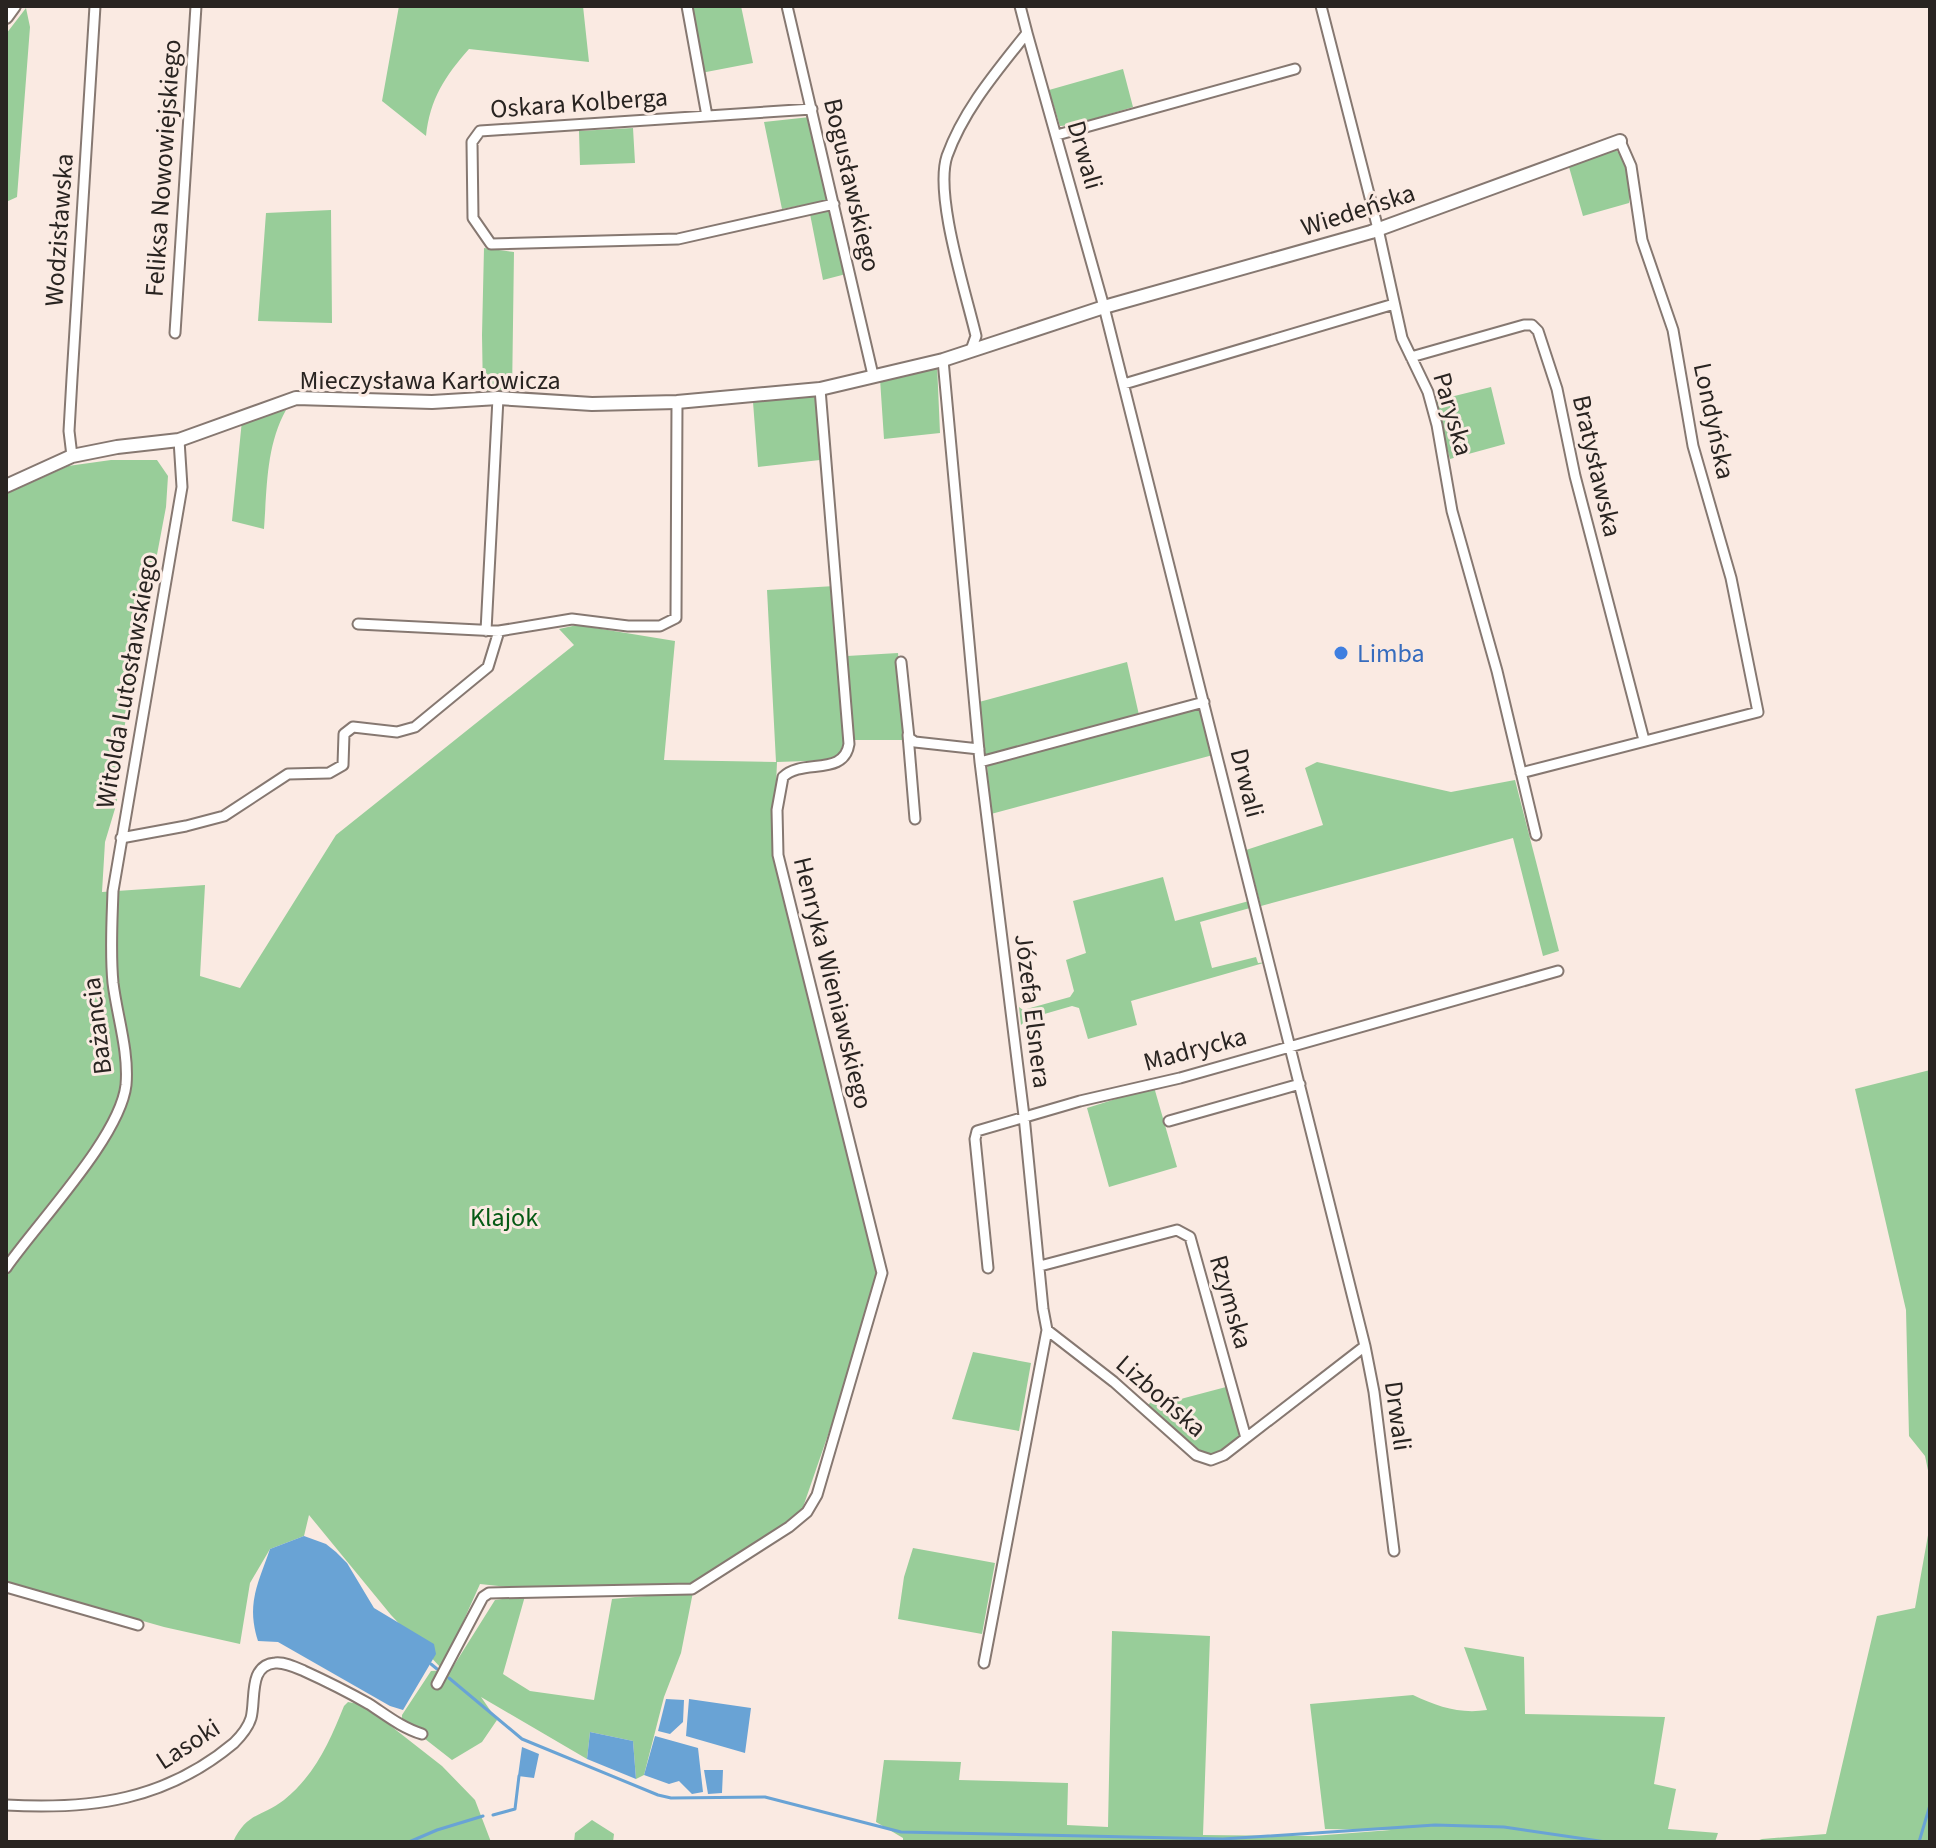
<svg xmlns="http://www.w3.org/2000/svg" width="1936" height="1848" viewBox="0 0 1936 1848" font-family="'Source Sans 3',sans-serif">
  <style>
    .green { fill: #98cd99 }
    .water { fill: #69a3d5 }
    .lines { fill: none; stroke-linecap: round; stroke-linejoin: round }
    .stream { stroke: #69a3d5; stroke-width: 3 }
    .street-casing { stroke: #867871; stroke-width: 13 }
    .secondary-casing { stroke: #867871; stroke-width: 16 }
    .street { stroke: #fff; stroke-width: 9 }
    .secondary { stroke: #fff; stroke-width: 12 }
    .shop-dot { fill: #3f7fe0; stroke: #faeae2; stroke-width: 3 }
    .labels { text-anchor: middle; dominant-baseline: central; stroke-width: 6; stroke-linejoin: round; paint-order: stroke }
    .street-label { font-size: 26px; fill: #292421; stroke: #faeae2 }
    .shop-label { font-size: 26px; fill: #366cbe; stroke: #faeae2; text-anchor: start }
    .park-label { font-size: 26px; fill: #065a15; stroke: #faeae2 }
  </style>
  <rect width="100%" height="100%" fill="#faeae2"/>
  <path class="green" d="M399,6H583L589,62L469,49C445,76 430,99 426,136L382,101Z
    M690,6H741L753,63L701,73Z
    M26,8L30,27L17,197L6,202V34Z
    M1123,69L1133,107L1073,125L1060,126L1049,90Z
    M810,117L829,200L782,209L764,122Z
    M633,128L635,163L580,165L579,131Z
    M1616,150C1630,161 1631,187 1629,203L1583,216L1569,167Z
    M830,209L846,274L823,280L810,214Z
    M331,210L332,323L258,321L266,213Z
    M484,248L514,252L512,395H483L482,335Z
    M937,364L940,433L884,439L880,379Z
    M1491,387L1505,444L1450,459L1434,401Z
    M817,394L820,460L758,467L753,402Z
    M286,410C266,446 267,488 264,529L232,521L242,420Z
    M111,460H157L168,476L166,507L118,761L117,802L105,842L102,892L205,885L200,976L240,988L336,835L574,645L559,629L577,625L675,641L664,760L776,762L767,590L835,586L844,743L836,760L777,762L773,856L877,1277L839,1403L801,1513L690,1586L528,1589L480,1584L442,1669L391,1615L309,1515L304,1536L270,1549L250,1583L240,1644L164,1627L6,1582V494L68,466Z
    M898,653L905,740H854L847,656Z
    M1127,662L1139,715L985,755L979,702Z
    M1201,707L1213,755L991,814L987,765Z
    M1317,762L1451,792L1515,780L1559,951L1543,956L1513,838L1261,906L1246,850L1323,825L1305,768Z
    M1163,877L1175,921L1249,901L1250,908L1200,922L1212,968L1256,957L1258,963L1267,962L1131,1001L1137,1025L1088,1039L1079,1008L1072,1006L1027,1019L1021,1025L1019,1007L1023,1010L1070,997L1074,991L1066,960L1086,953L1073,901Z
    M1930,1070V1480L1925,1456L1909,1436L1906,1310L1855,1089Z
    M1154,1087L1177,1167L1109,1187L1087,1108Z
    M973,1352L1031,1363L1019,1431L952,1419Z
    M1226,1387L1240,1438L1212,1456L1199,1453L1148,1405L1152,1401L1158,1405Z
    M1930,1524V1842H1754L1762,1839L1826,1834L1877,1616L1915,1608Z
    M913,1548L995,1563L982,1634L898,1619L904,1577Z
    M693,1592L681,1653L664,1697L644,1775L636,1779L633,1741L590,1732L587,1759L481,1697L497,1720L482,1742L452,1760L402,1721V1715L431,1671L451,1670L495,1600L525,1596L503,1674L530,1691L594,1700L612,1599Z
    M1112,1631L1210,1636L1203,1835L1313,1836L1391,1830L1325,1829L1310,1704L1413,1695C1438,1707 1460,1714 1487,1710L1464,1647L1524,1657L1525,1714L1665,1717L1654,1784L1676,1789L1668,1829L1718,1833L1715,1842H903V1838L876,1822L884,1760L961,1762L959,1780L1068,1783L1067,1825L1108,1827Z
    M348,1702L364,1705L442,1766L475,1800L491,1842H233C247,1812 262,1817 284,1800C315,1775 330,1741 344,1706Z
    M592,1820L614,1834L613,1842H574L575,1833Z"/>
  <path class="water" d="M304,1536L326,1544L336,1552L347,1563L374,1608L434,1644L436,1654L403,1710L390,1706L278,1642L258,1641C246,1604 258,1584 270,1549Z
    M666,1699L684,1700L683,1722L670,1734L658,1731Z
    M689,1699L751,1708L745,1753L686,1736Z
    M590,1732L633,1741L636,1779L587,1759Z
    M655,1736L698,1748L703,1792L692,1794L679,1781L669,1784L644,1775Z
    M522,1747L539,1754L534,1778L518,1776Z
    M704,1770H723L722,1793L708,1794Z"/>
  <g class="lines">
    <path class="stream" d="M431,1664L437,1669
      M449,1678L522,1739L658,1795L671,1798L765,1797L901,1832L1223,1839L1435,1825L1504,1827L1606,1842
      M493,1815L515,1809L519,1776
      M409,1842L437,1830L483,1816
      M1919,1842L1930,1805"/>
    <defs>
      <path id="street" d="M687,6L707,116
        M787,6L873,375
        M1321,6L1378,229L1402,338L1428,392L1437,425L1452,511L1497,671L1536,835
        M1027,33L1104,307L1365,1346L1374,1392L1394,1551
        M812,109L480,131L472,142L473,218L491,244L678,239L834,204
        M1057,135L1295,69
        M175,333L196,6
        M971,350L976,336C966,293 934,195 947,156C964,109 997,71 1027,33L1020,6
        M1411,357L1524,325H1532L1538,331L1557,389L1575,476L1644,740
        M943,360L980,762L1024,1116L1043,1309L1047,1330L984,1663
        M1124,384L1394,304
        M72,456L69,431L72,378L95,6
        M358,624L499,631L572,619L628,626H660L676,618L677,402
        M486,631L498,398
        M901,662L909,738L915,742L979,749
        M908,735L915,819
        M980,762L1204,702
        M1521,773L1758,712L1731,578L1693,446L1673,330L1642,240L1631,166L1620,141
        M121,838L186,826L224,816L288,774L329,773L343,765L344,734L353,727L397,732L415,727L488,667L499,631
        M1169,1121L1300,1084
        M1040,1266L1177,1230L1190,1237L1246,1438
        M6,1268C38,1222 120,1137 126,1085C129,1051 117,1016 113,983C110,952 112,922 113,891L182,487L179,440
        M988,1268L975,1139L977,1131L1080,1101L1180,1078L1558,971
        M1047,1330L1114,1382L1196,1455L1211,1460L1224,1455L1365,1346
        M6,1587L138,1625
        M437,1684L483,1597L489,1593L692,1589L789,1527L807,1512L817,1495L882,1273L778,855L777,810L783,777C802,758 844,777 849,744L820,389
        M6,1805C92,1810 166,1800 234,1743C241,1736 248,1728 251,1718C256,1700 248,1665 275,1663C285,1662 295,1667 304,1671C326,1681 348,1692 369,1704C386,1715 402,1728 422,1734"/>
      <path id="secondary" d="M6,17L14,6
        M6,486L72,456L117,447L179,440L296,398L432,402L498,398L592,404L677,402L820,389L943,360L1104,307L1371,232L1620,141"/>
    </defs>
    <use href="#street" class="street-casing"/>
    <use href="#secondary" class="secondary-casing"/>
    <use href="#street" class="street"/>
    <use href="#secondary" class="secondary"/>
  </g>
  <circle class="shop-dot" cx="1341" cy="653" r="8"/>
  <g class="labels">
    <g class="street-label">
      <text transform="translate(579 103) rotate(-4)">Oskara Kolberga</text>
      <text transform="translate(1085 155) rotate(74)">Drwali</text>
      <text transform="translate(163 168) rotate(-86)">Feliksa Nowowiejskiego</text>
      <text transform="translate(852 185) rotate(77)">Bogusławskiego</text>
      <text transform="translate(1358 210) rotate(-18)">Wiedeńska</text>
      <text transform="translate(59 230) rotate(-86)">Wodzisławska</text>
      <text x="430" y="380">Mieczysława Karłowicza</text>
      <text transform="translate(1453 414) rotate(74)">Paryska</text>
      <text transform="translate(1714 421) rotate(78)">Londyńska</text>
      <text transform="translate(1597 466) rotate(77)">Bratysławska</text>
      <text transform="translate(127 681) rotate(-80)">Witolda Lutosławskiego</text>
      <text transform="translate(1247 783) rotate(76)">Drwali</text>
      <text transform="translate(833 983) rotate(76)">Henryka Wieniawskiego</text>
      <text transform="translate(1033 1011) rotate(83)">Józefa Elsnera</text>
      <text transform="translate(97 1026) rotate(-97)">Bażancia</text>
      <text transform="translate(1195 1049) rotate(-15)">Madrycka</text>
      <text transform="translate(1231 1302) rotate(74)">Rzymska</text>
      <text transform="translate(1161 1396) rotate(41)">Lizbońska</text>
      <text transform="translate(1398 1416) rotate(82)">Drwali</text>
      <text transform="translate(188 1744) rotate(-33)">Lasoki</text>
    </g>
    <g class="shop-label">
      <text x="1357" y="653">Limba</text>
    </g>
    <g class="park-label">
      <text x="504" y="1217">Klajok</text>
    </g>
  </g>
  <rect width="1936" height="1848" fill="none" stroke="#292421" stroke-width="16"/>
</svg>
